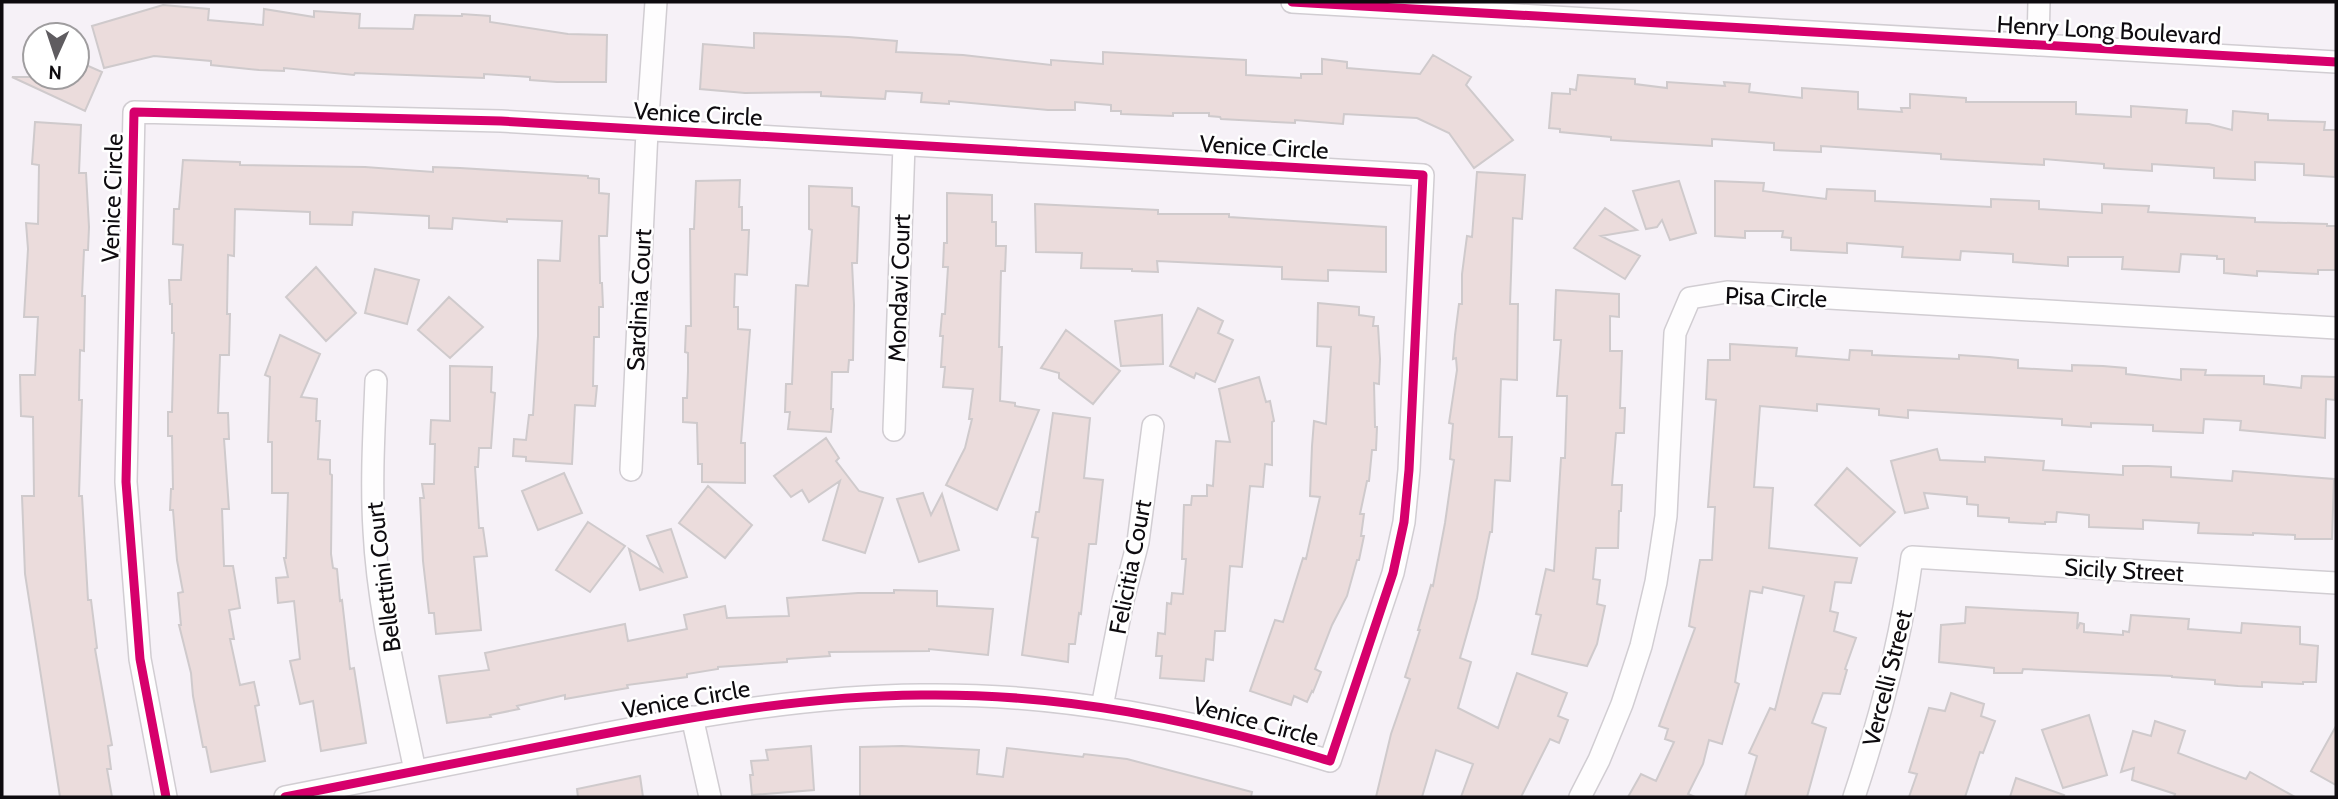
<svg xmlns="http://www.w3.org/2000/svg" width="2338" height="799" viewBox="0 0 2338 799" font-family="Cabin,sans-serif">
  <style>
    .building { fill: #ebdcdc; stroke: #cfcacc; stroke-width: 2 }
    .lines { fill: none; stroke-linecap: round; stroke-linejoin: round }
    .street-casing { stroke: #d1cdd2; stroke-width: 24 }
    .street { stroke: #fefdfe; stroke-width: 21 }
    .cycleway-casing { stroke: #fff; stroke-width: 13 }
    .cycleway { stroke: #d6006c; stroke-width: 9 }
    .labels { text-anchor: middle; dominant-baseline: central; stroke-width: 5; stroke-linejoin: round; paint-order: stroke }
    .street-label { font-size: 24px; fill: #0e0b0f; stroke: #fff }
  </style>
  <rect width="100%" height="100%" fill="#f6f1f7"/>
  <path class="building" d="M163,5L209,9L208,20L263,25L264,9L314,17V11L360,14L359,28L413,29L415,15L462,16V14L490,16V22L568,34L607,35L606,82H557L530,80V77L484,74V78L355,73L354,75L284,68V71L259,70L211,65V61L154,56L104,68L92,26Z
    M754,33L848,37L897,41L896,52L963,55L1051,65V60L1103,64V52L1246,60V75L1301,78V74H1322V59L1347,62V68L1420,74L1433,55L1471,77L1466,85L1513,140L1474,168L1449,133L1417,118L1344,114L1343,124L1295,120V123L1221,119L1220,117L1209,116V113H1173V116L1121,114V111H1111V105L1075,102V110H1048L949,101V104L921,102L922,93L886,91L885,99L821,96V92L745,93L700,89L703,44L754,48Z
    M77,61L102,72L85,111L12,77H77Z
    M1578,75L1635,79V84L1667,88V82L1725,86L1724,82L1750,84L1749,92L1802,98V88L1858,92V109L1902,112L1901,108H1910V94L1966,98V102H2076V114L2131,117V106L2187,110L2186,123L2209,124L2232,130L2233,111L2268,114V120L2325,122L2324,130H2336L2335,177L2304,175V164L2255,162V180L2214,178V168L2152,164V171L2104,168V164L2044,159V165L1941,159V154L1821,146V152L1774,150V143L1712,139V146L1611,140V137L1560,132V129L1549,128L1552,93L1570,94V89L1576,90Z
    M35,122L81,125L79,173H86L89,227L88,250H84L82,296H85L84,351L80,350L79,400H82L79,496H82L88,600H91L97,648L95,649L112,745L108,746L111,769H107L112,797H60L25,574L22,496H34L33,417L21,416L20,375H35L38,317H24L28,249L26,223L38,224L39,165L32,164Z
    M183,160L240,162V165L365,167L433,172V167L460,168L588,176V178L599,179V193L609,194L607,236H599L600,283H602L603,307H599V337H594L593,386H597L595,406L575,405L572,464L526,461V457L513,456L514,439L526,440L529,415H533L538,336V260L560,261L562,221L507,219V222L453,218L452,229L429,228V216L353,212L352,225L310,224V212L235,209L234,256L228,255L227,314H230L229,355H220L218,413H228L229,439H224L229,509H222L224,566H233L240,608L229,610L234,639H230L240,685L254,682L259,705L255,706L265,761L211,772L206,747H203L193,696L191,673L179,625H181L178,593L183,592L177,560L173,510H170L171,489H173L172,436H168V412H172L174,333H172V304H170L169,280H181L183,245L173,244L174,209H179Z
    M1477,172L1525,175L1522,219L1513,218L1510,304H1518L1517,380L1501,379L1499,437H1512L1510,481L1495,480L1492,532H1490L1477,598L1460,658L1471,662L1458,708L1498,728L1517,673L1567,693L1558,716L1568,720L1559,743L1550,739L1521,797H1461L1473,764L1436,750L1422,797H1376L1391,734L1410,679L1405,677L1420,630H1418L1431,585L1433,586L1445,523L1454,460L1450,459L1453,424L1449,423L1457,370L1456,358L1453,359L1455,335L1459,304H1462V274L1467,236L1472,237Z
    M740,180L739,207H742V230H749L747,275L735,274L734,307H738V329L750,330L741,443H745V483L702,482V464H698L697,423L683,422V398H687L688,371V353L685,352L686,326H691L690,229H694L696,181Z
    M1679,181L1696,233L1670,240L1662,220L1657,227L1646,229L1633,191Z
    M1715,181L1764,183L1763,191L1826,199L1827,189L1875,191V201L1991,207V199L2039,201V209L2102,213V204L2149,206L2148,212L2255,218V222L2327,224V226H2336V270H2318V274L2257,271V276L2224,273V259H2217V256L2181,254L2179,272L2122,269L2123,257H2068V266L2013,262V254L1961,251L1960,260L1902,257L1903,247L1847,243V253L1791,250V238L1782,237L1783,231H1745V238L1715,236Z
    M809,186L852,188V206L859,207L857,263H852L854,305L853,360H849L848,372H832L831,409H833L831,432L788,429L790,412H785L786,384H792L796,285L808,286L812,230L809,229Z
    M947,193L992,195V222H996V246H1006L1005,271H1001L999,347H1002L1000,401L1015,403V406L1039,410L997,510L946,485L965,448L972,419H969L973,389L943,387L945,367H941L943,336H940L942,314H945L948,267H943L944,243H947Z
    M1035,204L1158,210V214H1229V217L1386,227V272L1328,270V281L1282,279V267L1157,261L1158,272L1132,271V269L1081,268L1082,253L1036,252Z
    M1605,208L1637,230L1601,236L1640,256L1625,279L1574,248Z
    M316,267L356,313L326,341L286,297Z
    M375,269L419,280L407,324L365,313Z
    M1556,290L1619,294V317L1610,316V351H1622L1620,408H1625L1624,433H1616L1612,485H1622L1621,511H1619L1618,548H1596L1593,579L1600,580L1597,604L1605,606L1597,644L1587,666L1532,654L1541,615L1536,614L1546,569L1554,571L1561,458H1565L1567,396H1557L1561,340H1554Z
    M449,297L483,327L450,358L418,330Z
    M1318,303L1359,307V315L1374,317L1373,326H1378L1380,359L1379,384L1374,383L1375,427H1377L1376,450H1372L1369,481H1367L1360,514H1364L1361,536H1364L1359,560H1357L1347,596L1332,625L1315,669L1321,672L1313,692L1312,691L1307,702L1294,696L1291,705L1250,691L1275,620L1283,622L1303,558L1306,559L1320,497L1310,496L1312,446L1314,421L1326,424L1331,347L1317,346Z
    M1198,308L1223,321L1218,333L1233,340L1215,382L1196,373L1194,378L1170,366Z
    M1162,315L1163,364L1121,366L1115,321Z
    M1066,330L1120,371L1093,404L1059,378V373L1041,368Z
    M280,335L320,354L301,397L317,399L316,421H320L318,459L330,460V474L332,475L331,554L333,568L337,569L340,601L342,600L350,669L354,668L366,743L321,751L313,701L300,704L290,661L300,659L294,601L278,603L276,578L288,577L284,558H286L288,493H272V442H268L270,377L265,375Z
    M1730,344L1797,348L1796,356L1849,360L1850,350L1872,351V355L1959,359V355L1989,357L2018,360V368L2072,371V365L2103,366L2126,368V374L2181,380V369L2206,370L2205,375L2264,376V384L2301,388L2302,376L2336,377L2335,400L2326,399L2325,438L2240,430L2241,421L2204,419L2203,433L2153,431V425L2091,423V427L2062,425V419L1908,410V418L1879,415V409L1817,404V411L1760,406L1754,487L1773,488L1769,548L1857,558L1851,583L1835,582L1830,611L1838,613L1834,631L1856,638L1845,669L1847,670L1840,694L1823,693L1812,723L1826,728L1807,797H1745L1757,756L1749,753L1770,708L1775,710L1804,596L1763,587L1762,593L1750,591L1735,682L1739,684L1722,744L1709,740L1703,764L1688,794L1695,797H1628L1641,774L1656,781L1674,742L1665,739L1668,729L1659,726L1695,628L1689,626L1700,560H1712L1715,507H1708L1716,400L1706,399L1708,360H1730Z
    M450,366L492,367L491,392L495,393L491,448H479L478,467H475L479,528H483L487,556L474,557L481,630L436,634L434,613H429L423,561L420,498H424L422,484H434L435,444H430L431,420L450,421Z
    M1259,377L1266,402L1270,401L1274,421L1272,422V465L1265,464L1263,487L1250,486L1242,567L1230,566L1225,631H1215L1213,660L1206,659L1204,681L1160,678L1162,656H1156L1158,633L1165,634L1167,603L1171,604L1172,593L1183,594L1186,559H1182L1184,505H1191L1192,496H1207V485L1213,486L1216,441L1230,442L1219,389Z
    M1053,413L1090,418L1084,478L1103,480L1096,544H1089L1081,614L1079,613L1075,644H1069L1068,662L1022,655L1038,538L1032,537L1036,512H1039Z
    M826,438L839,458L836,461L859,491L883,498L865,553L823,540L840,481L809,502L802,490L791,497L774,476Z
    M1937,449L1940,460L1985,462V457L2044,461L2043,470L2123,475V466H2148L2171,467V477L2232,481L2233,471L2334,479L2332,539H2295V535L2253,533V535L2198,533L2199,523L2143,520V529L2089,527V515L2057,512L2056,522H2045V524L2009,522V518L1978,516V505L1967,504V497L1924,493L1928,508L1905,513L1891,461Z
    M1847,468L1895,512L1860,546L1815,505Z
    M564,473L582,513L538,530L522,491Z
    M708,486L752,525L725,558L679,523Z
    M923,493L931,515L942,494L959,550L919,562L897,499Z
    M588,522L625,546L590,592L556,570Z
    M671,529L687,577L640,590L629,549L662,571L647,536Z
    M894,590L937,591V606L993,609L988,655L929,649V651L829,652L830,656L787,659V662L718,667V669L687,674V677L627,685L628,688L565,699V695L517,706L519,709L490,715L491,717L447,723L439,676L489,670L485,653L625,624L628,641L687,629L684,615L725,606L727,618L789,616L787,598L858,593H894Z
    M1966,607L2078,613L2077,629L2080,623L2084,624V632L2123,635V631L2129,632L2131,615L2189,619L2188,629L2241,633L2242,623L2300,627V644L2318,646L2316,682H2303V684L2262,682V687L2238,686L2215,684V680L2172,677V676L2023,669L2022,673H1994V668L1939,662L1941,625L1965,623Z
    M1951,693L1984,704L1981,716L1995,721L1983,753L1980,752L1965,797H1909L1917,774L1909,772L1929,708L1945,711Z
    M2089,715L2107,775L2063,788L2042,730Z
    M2155,721L2185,731L2178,753L2246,779L2250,772L2295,797H2174L2175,794L2132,780L2134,768L2121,772L2133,731L2151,736Z
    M2336,726V785L2311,771Z
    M811,746L814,790L752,795L750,775H753L751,761L768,760L766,750Z
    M902,746L979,750L977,774L1003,777L1007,748L1083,757L1084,754L1127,759L1252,792L1251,797L860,796V747Z
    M640,776L643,797H578L577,789Z
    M2016,778L2064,795L2063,797H2010Z"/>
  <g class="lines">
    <defs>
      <path id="street" d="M1292,2L2336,62
        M2038,45L2039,2
        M376,381C374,431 371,481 374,530C378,611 399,692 415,771
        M894,430L904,145
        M631,470L647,131L656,2
        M1102,707L1123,600L1138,542L1153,426
        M692,717L710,797
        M166,797L140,659L126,482L134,112L501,121L1423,175L1409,470L1404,522L1393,573L1330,761C1197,720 1061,693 921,695C803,696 689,717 573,740C477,759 381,778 285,797
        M1580,797L1599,760L1622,704L1641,646L1656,582L1666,516L1675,333L1690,298L1727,292L2336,328
        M1854,797C1880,719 1901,640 1912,557L2336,583"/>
    </defs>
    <use href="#street" class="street-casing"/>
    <use href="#street" class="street"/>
    <defs>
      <path id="cycleway" d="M1292,2L2336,62
        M166,797L140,659L126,482L134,112L501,121L1423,175L1409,470L1404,522L1393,573L1330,761C1197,720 1061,693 921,695C803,696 689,717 573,740C477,759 381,778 285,797"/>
    </defs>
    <use href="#cycleway" class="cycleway-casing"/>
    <use href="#cycleway" class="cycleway"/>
  </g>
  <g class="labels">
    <g class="street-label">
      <text transform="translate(2109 30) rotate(3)">Henry Long Boulevard</text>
      <text transform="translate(698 114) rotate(3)">Venice Circle</text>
      <text transform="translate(1264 147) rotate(3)">Venice Circle</text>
      <text transform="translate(112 198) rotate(-88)">Venice Circle</text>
      <text transform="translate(899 288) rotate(-88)">Mondavi Court</text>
      <text transform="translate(1776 297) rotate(2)">Pisa Circle</text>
      <text transform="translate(639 300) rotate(-87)">Sardinia Court</text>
      <text transform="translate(1130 567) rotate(-79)">Felicitia Court</text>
      <text transform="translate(2124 570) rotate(3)">Sicily Street</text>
      <text transform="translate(383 577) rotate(-97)">Bellettini Court</text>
      <text transform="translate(1887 678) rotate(-76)">Vercelli Street</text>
      <text transform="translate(686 699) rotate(-10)">Venice Circle</text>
      <text transform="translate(1256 721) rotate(15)">Venice Circle</text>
    </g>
  </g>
  <rect width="2338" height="799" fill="none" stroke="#0e0b0f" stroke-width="7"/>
  <g transform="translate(56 56) rotate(183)"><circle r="33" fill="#ffffff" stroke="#9f9d9f" stroke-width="2"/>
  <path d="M0-5L12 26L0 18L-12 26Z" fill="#5f5c60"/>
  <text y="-10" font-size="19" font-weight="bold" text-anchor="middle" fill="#0e0b0f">N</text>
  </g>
</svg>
